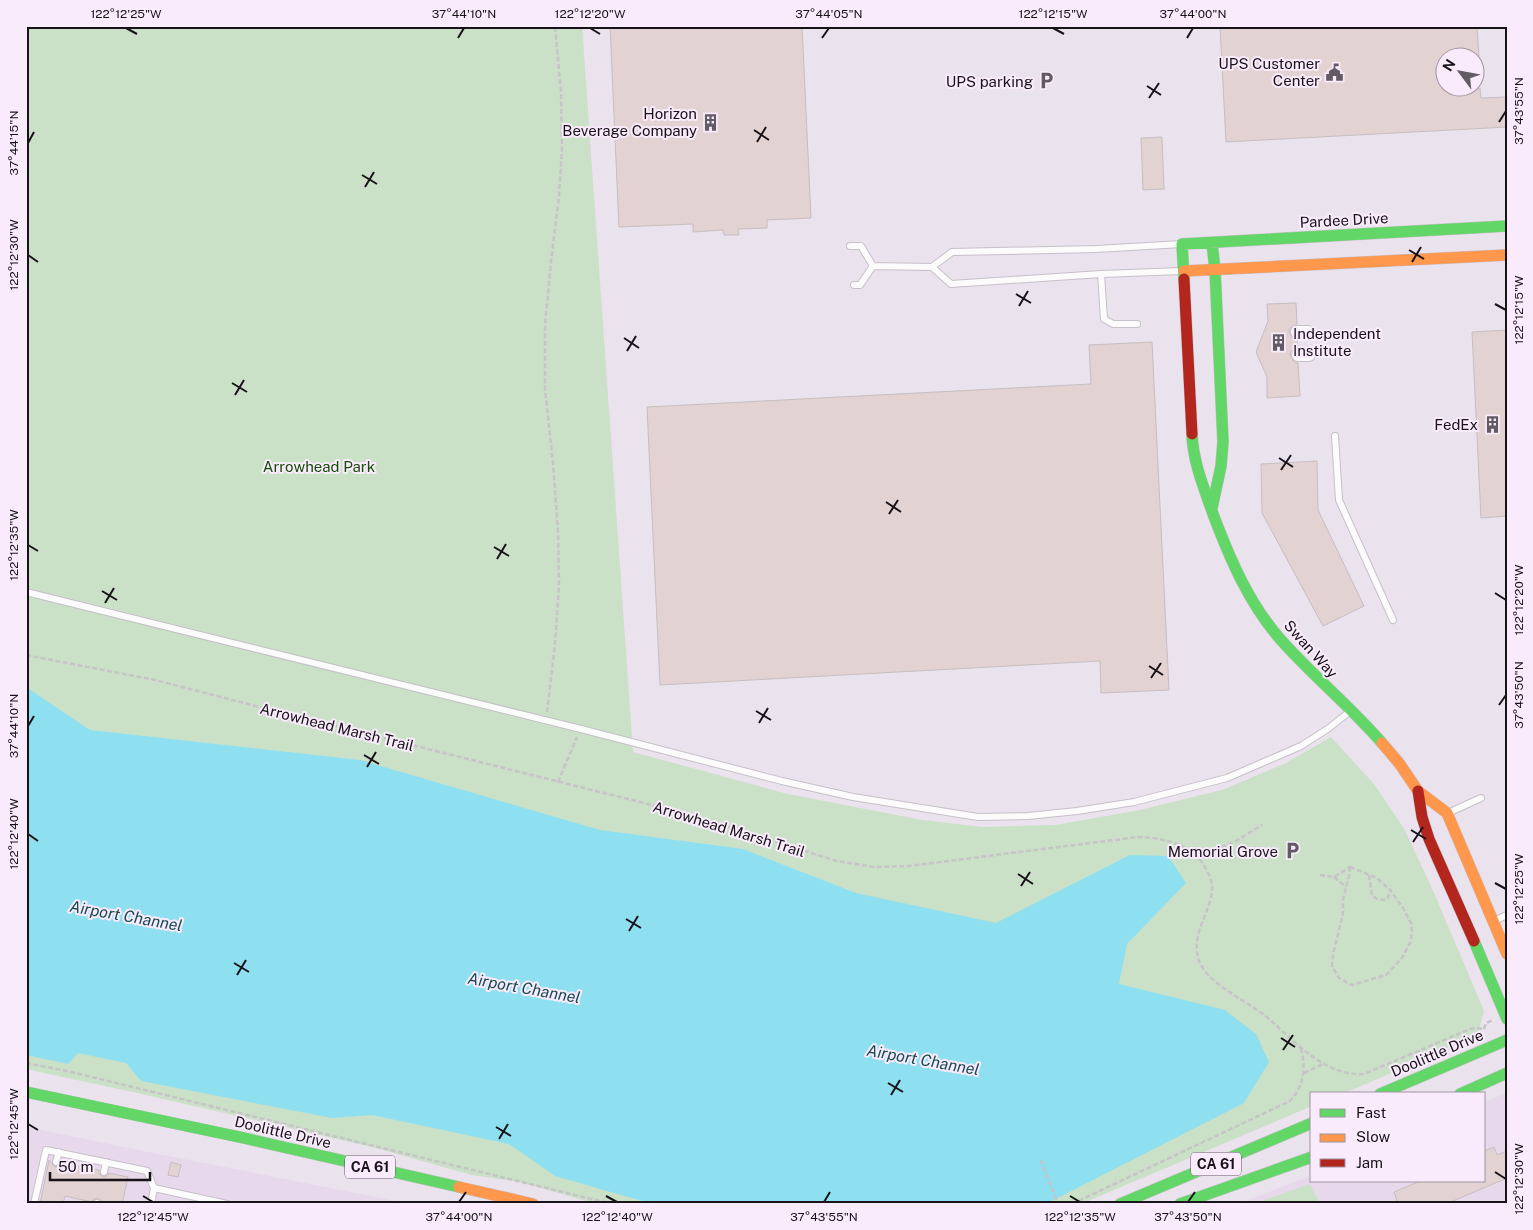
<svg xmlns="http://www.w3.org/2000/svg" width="1533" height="1230" viewBox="0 0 1533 1230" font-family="'Public Sans',sans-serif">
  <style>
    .built { fill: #e7d8eb }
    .green { fill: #cae0c7 }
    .water { fill: #8ee0f1 }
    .building { fill: #e2d2d2; stroke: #c6bec0 }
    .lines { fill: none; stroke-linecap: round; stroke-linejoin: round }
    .lane-casing { stroke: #c6c0c8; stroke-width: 8 }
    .street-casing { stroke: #c6c0c8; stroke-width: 14 }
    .fast-casing { stroke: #c6c0c8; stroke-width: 12 }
    .slow-casing { stroke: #c6c0c8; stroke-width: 12 }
    .jam-casing { stroke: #c6c0c8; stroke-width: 12 }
    .path { stroke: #c6c4c7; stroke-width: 2.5; stroke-dasharray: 5 2.5; stroke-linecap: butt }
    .lane { stroke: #fcfbfc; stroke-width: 6 }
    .street { stroke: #fcfbfc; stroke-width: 12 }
    .fast { stroke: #63d668; stroke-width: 11 }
    .slow { stroke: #ff974d; stroke-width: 11 }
    .jam { stroke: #b3261e; stroke-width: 11 }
    .ticks { fill: none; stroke: #181219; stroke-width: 2 }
    .labels { text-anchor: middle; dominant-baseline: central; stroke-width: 4; stroke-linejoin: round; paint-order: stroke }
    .shield { fill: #f9ebfc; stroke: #5c535d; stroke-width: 1 }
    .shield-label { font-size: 14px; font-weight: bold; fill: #181219 }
    .poi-label { font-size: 15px; fill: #181219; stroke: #f9ebfc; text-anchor: end }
    .street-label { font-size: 15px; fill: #181219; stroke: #f9ebfc }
    .park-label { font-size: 15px; fill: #134c07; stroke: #f9ebfc }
    .water-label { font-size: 16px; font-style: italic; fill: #164c54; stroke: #f9ebfc }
    .neatline { fill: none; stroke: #181219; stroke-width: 2 }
    .ticks-label { font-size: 12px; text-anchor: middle; fill: #181219 }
  </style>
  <rect width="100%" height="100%" fill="#eae2ed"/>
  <path class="built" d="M1507,1093V1204H1238L1312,1175V1181H1484V1102Z
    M26,1127L158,1154L411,1204H26Z"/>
  <path class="green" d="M26,26H582L633,752L788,794L922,820L982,827L1056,825L1140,810L1222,790L1284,764L1331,737L1374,784L1405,830L1434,893L1484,1011L1478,1033L1422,1060L1342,1094H1312V1106L1081,1204H596L521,1182L472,1175L372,1147L142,1094L26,1069Z
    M1310,1184L1320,1204H1253Z"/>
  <path class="water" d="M26,687L90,730L360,760L600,830L743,849L856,893L996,923L1130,855L1168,856L1186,883L1127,944L1119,984L1225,1010L1256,1034L1269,1062L1244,1103L1046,1204H654L628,1197L555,1176L509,1144L372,1115L332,1118L141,1081L126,1063L78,1053L68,1064L26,1055Z"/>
  <path class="building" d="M610,26H802L811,218L767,220V228L738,229L739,235H724L723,230L693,232V224L619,227Z
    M1220,26H1477L1479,58H1446V88H1480L1481,98L1507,97V127L1226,142Z
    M1162,137L1164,189L1143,190L1141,138Z
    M1296,303L1297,324L1290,328L1289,332L1293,339L1297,340L1298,347L1291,351L1290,355L1294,362L1298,363L1300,396L1267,398V377L1256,352L1268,321L1267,304Z
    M1507,330V516L1481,518L1472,332Z
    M1152,342L1169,690L1101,693L1100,661L660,685L647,407L1091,384L1089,345Z
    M1317,461L1318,510L1364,606L1323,626L1262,513L1261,464Z
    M1494,1147L1497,1155L1507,1151V1178L1446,1204H1398L1394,1192L1420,1181H1484V1151Z
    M49,1160L55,1167L59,1166L61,1163L99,1170V1174L103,1177H106L109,1173L128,1177L122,1204H102L101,1200L97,1198L94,1199L92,1202L65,1196L63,1204H40Z
    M171,1162L181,1165L178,1177L168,1175Z"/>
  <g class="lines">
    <defs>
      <path id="lane" d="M1182,244L1096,249L952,252L932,267L951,284L1101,274L1182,271
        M850,246H861L873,266L860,285H854
        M873,266L932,267
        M1101,274L1104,319L1113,324H1137
        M1335,436L1339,500L1393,620
        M26,592L581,729L782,781L853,797L978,817L1028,816L1077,811L1134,802L1227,778L1301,746L1329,728L1349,712
        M1448,813L1481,798
        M1494,921L1507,915
        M56,1162L59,1152
        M104,1172L106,1162
        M154,1188L227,1204
        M34,1204L46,1150L147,1171L154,1188L151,1204
        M97,1204V1203"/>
      <path id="street" d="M1297,332H1308
        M1298,355H1309"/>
      <path id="fast" d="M1212,243L1215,270L1223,442L1221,466L1212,508
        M1184,279L1182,244L1507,226
        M1192,434C1193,462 1204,488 1213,514C1230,559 1249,604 1281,640C1313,676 1351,707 1382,743
        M1474,941L1507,1019
        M26,1092L244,1138L459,1187
        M1380,1094L1507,1040
        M1460,1094L1507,1073
        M1120,1204L1312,1123
        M1180,1204L1312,1157"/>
      <path id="slow" d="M1184,271L1507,255
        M1382,743L1399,763L1418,791L1447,813L1507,954
        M459,1187L533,1204"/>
      <path id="jam" d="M1184,279L1192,434
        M1418,791L1422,817L1429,839L1474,941"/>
    </defs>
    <use href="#lane" class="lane-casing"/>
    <use href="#street" class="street-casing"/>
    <use href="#fast" class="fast-casing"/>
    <use href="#slow" class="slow-casing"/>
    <use href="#jam" class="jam-casing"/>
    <path class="path" d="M26,655L155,680L244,703L684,813L837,861L874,867L909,866L1138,837C1164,838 1193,844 1206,869C1210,876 1213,883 1212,891C1210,914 1190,934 1199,961C1201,966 1206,973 1209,976C1227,993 1249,1003 1268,1018C1286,1034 1303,1052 1324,1064C1337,1071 1349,1075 1364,1074L1470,1029L1477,1028L1484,1029
      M547,712L555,644L559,586L558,532L553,463L545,389V325L551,262L559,196L562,150L561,92L555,26
      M558,782L577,737
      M1192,851H1212L1236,841L1262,825
      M1350,867L1377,878L1390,890L1403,908L1412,925L1411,941L1402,958L1386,975L1352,985L1339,978L1332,966L1333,954L1343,914V900L1349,876Z
      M1320,875L1334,877L1350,867
      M1369,875L1372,895L1377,899L1386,900L1391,892
      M1334,877L1346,887
      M1484,1029L1486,1023L1493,1020
      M26,1063L67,1071L612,1204
      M1304,1073L1323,1064
      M1041,1160L1058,1204
      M1072,1204L1290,1101C1304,1086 1307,1066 1300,1047"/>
    <use href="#lane" class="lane"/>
    <use href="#street" class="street"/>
    <use href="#fast" class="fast"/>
    <use href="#slow" class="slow"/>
    <use href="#jam" class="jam"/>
  </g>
  <path class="ticks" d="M126,28L137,34M590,28L600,34M1053,28L1064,34M458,38L464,28M822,38L829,28M1187,38L1193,28M1147,86L1161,95M1149,98L1159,83M1499,122L1506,111M754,130L769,140M757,142L766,127M28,143L34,132M362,175L377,184M365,187L374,172M1409,250L1424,259M28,255L38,262M1412,262L1421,247M1016,294L1031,303M1495,304L1506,310M1019,306L1028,291M624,338L639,348M627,351L636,336M232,383L247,392M235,395L244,380M1279,458L1293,467M1281,470L1291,455M886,502L901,512M889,514L898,500M28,545L38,551M494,547L509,556M497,559L506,544M102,591L117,600M1495,593L1506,600M105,603L114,588M1149,666L1163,675M1151,678L1161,663M1499,705L1506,695M756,711L771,720M759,723L768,708M28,726L34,716M364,755L379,764M367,767L376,752M1411,830L1426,839M28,834L38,841M1413,842L1423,827M1018,874L1033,884M1495,883L1506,889M1021,886L1030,872M626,919L641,928M629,931L638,916M234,963L249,972M237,975L246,960M1281,1038L1295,1047M1283,1050L1293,1035M888,1083L903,1092M891,1095L900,1080M28,1124L38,1130M496,1127L511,1136M499,1139L508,1124M1495,1172L1506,1179M143,1196L153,1202M606,1196L617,1202M1070,1196L1080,1202M459,1202L466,1192M824,1202L830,1192M1188,1202L1195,1192"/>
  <defs>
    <symbol id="civic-bare" viewBox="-9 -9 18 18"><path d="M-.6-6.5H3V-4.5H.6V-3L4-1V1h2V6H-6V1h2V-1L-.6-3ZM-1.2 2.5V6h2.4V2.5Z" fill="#625b63" stroke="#f9ebfc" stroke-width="2.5" paint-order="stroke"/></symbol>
    <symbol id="parking-bare" viewBox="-9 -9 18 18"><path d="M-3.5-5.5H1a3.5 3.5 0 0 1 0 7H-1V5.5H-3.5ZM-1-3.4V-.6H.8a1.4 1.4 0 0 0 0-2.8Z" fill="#625b63" stroke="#f9ebfc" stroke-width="2.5" paint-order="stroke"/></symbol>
    <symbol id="building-bare" viewBox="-9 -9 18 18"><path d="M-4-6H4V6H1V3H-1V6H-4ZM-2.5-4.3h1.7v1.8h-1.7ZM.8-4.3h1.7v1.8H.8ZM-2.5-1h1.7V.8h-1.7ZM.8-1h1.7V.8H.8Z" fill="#625b63" stroke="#f9ebfc" stroke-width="2.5" paint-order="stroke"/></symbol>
  </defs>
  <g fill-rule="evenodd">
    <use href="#civic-bare" x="1322" y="60" width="25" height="25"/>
    <use href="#parking-bare" x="1034" y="68" width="25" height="25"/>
    <use href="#building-bare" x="698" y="110" width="25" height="25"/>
    <use href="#building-bare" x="1266" y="330" width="25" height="25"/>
    <use href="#building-bare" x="1480" y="412" width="25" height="25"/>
    <use href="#parking-bare" x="1280" y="838" width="25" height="25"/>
  </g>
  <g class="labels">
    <g class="shield">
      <rect x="1191" y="1152.5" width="50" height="23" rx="4"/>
      <rect x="345" y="1155.5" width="50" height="23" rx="4"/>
    </g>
    <g class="shield-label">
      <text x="1216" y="1164">CA 61</text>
      <text x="370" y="1167">CA 61</text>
    </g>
    <g class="poi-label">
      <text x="1320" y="63">UPS Customer<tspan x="1320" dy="17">Center</tspan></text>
      <text x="1033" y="81">UPS parking</text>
      <text x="697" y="113">Horizon<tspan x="697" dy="17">Beverage Company</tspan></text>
      <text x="1293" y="333" text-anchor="start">Independent<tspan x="1293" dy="17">Institute</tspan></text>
      <text x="1478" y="424">FedEx</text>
      <text x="1278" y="851">Memorial Grove</text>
    </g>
    <g class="street-label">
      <text transform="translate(1344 220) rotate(-3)">Pardee Drive</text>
      <text transform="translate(1311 649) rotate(48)">Swan Way</text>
      <text transform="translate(337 727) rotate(14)">Arrowhead Marsh Trail</text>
      <text transform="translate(729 829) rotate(17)">Arrowhead Marsh Trail</text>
      <text transform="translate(1437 1053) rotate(-23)">Doolittle Drive</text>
      <text transform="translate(283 1132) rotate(13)">Doolittle Drive</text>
    </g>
    <g class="park-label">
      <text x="319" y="466">Arrowhead Park</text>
    </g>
    <g class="water-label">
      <text transform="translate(126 916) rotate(10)">Airport Channel</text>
      <text transform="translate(524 988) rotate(10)">Airport Channel</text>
      <text transform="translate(923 1060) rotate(10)">Airport Channel</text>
    </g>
  </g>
  <rect width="1533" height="1230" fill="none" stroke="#f9ebfc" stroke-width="55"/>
  <rect x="1310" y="1092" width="175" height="90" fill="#f9ebfc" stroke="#9f94a1"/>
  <rect x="1320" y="1109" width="25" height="8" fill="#63d668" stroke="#9f94a1"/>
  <text x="1356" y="1118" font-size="15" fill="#181219">Fast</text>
  <rect x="1320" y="1134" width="25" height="8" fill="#ff974d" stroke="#9f94a1"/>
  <text x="1356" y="1142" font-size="15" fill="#181219">Slow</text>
  <rect x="1320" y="1159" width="25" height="8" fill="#b3261e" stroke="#9f94a1"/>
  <text x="1356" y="1168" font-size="15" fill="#181219">Jam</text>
  <g transform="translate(1460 72) rotate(302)"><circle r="24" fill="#f9ebfc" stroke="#9f94a1"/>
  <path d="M0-4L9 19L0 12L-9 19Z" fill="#625b63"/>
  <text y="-8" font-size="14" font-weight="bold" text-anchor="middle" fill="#181219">N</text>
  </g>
  <path d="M50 1172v8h100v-8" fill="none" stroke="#181219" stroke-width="2.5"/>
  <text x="58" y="1172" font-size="15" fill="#181219" stroke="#f9ebfc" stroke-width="4" paint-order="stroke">50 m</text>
  <rect x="28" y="28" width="1478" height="1174" class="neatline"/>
  <g class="ticks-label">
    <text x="126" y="18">122°12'25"W</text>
    <text x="464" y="18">37°44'10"N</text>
    <text x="590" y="18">122°12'20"W</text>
    <text x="829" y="18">37°44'05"N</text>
    <text x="1053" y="18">122°12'15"W</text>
    <text x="1193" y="18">37°44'00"N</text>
    <text transform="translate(1519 111) rotate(-90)" y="4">37°43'55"N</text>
    <text transform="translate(14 143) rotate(-90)" y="4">37°44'15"N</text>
    <text transform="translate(14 255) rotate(-90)" y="4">122°12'30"W</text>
    <text transform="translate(1519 310) rotate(-90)" y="4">122°12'15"W</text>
    <text transform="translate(14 545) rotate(-90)" y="4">122°12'35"W</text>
    <text transform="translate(1519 600) rotate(-90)" y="4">122°12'20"W</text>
    <text transform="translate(1519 695) rotate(-90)" y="4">37°43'50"N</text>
    <text transform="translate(14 726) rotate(-90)" y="4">37°44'10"N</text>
    <text transform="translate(14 834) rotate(-90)" y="4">122°12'40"W</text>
    <text transform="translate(1519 889) rotate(-90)" y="4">122°12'25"W</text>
    <text transform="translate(14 1124) rotate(-90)" y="4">122°12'45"W</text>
    <text transform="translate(1519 1179) rotate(-90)" y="4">122°12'30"W</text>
    <text x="153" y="1221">122°12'45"W</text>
    <text x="459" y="1221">37°44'00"N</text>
    <text x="617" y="1221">122°12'40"W</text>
    <text x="824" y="1221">37°43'55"N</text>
    <text x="1080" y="1221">122°12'35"W</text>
    <text x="1188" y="1221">37°43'50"N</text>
  </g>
</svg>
